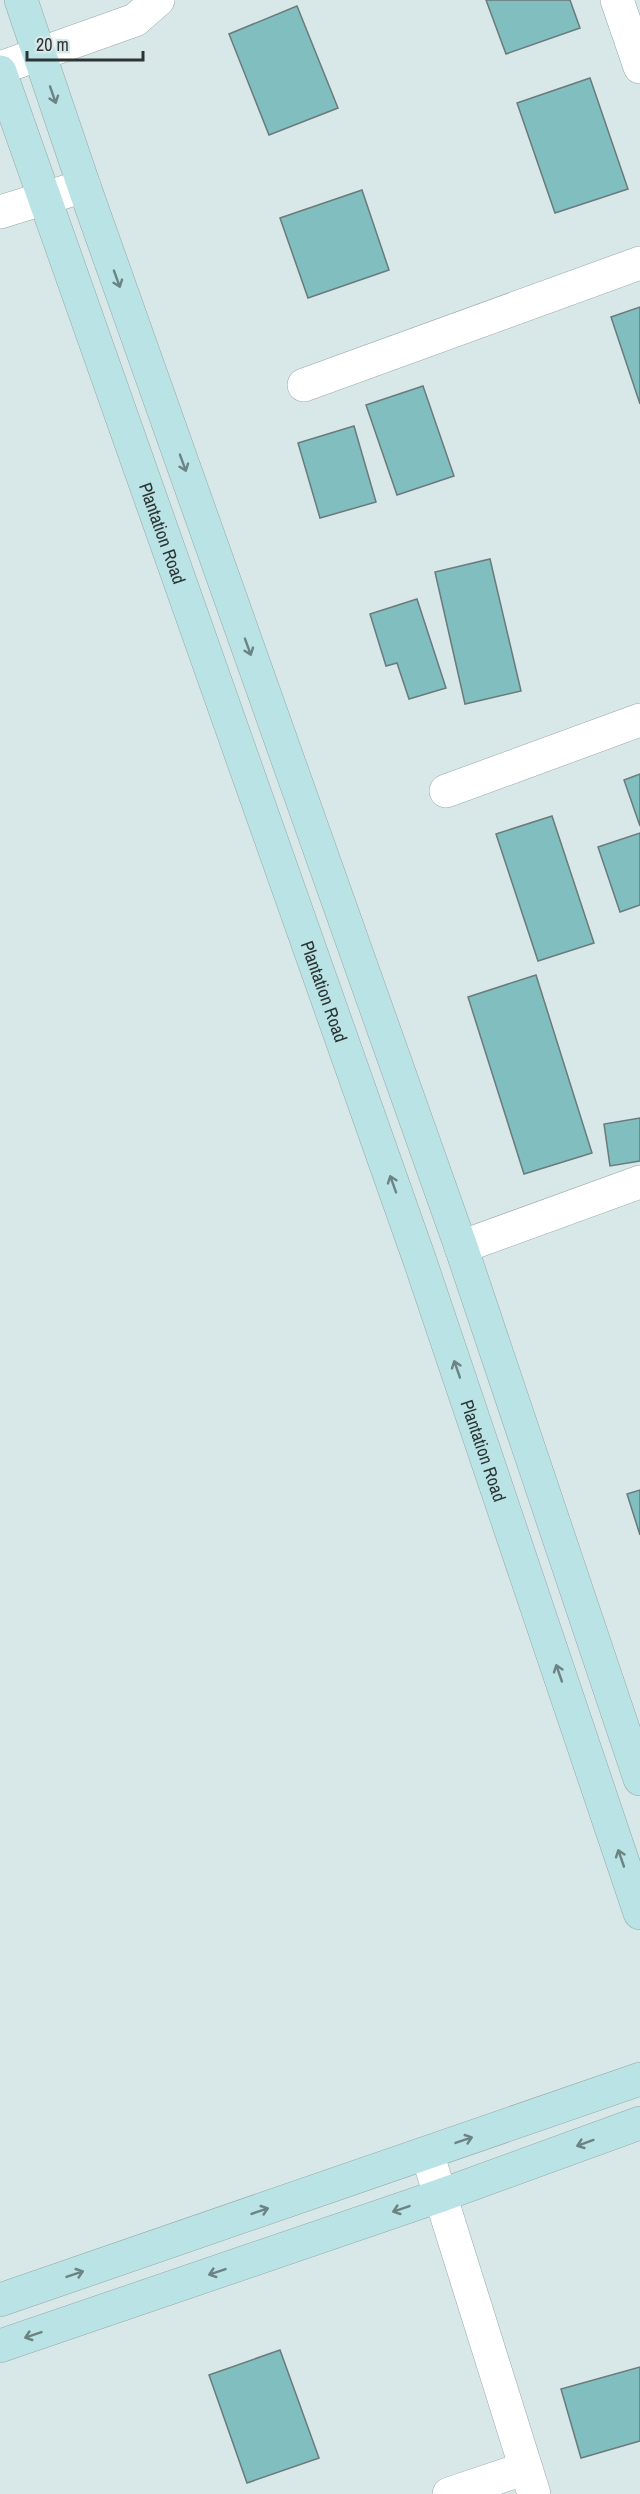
<svg xmlns="http://www.w3.org/2000/svg" width="640" height="2494" viewBox="0 0 640 2494" font-family="'Archivo Narrow',sans-serif">
  <style>
    .building { fill: #80bec0; stroke: #6b7a7a; stroke-width: 1.5 }
    .lines { fill: none; stroke-linecap: round; stroke-linejoin: round }
    .street-casing { stroke: #97a7a8; stroke-width: 34 }
    .secondary-casing { stroke: #97a7a8; stroke-width: 34 }
    .street { stroke: #fff; stroke-width: 33 }
    .secondary { stroke: #b9e3e5; stroke-width: 33 }
    .oneway { stroke: #6c8384 }
    .labels { text-anchor: middle; dominant-baseline: central; stroke-width: 4.5; stroke-linejoin: round; paint-order: stroke }
    .street-label { font-size: 18px; fill: #2d3434; stroke: #d8e8e9 }
  </style>
  <rect width="100%" height="100%" fill="#d8e8e9"/>
  <path class="building" d="M486,0H570L580,28L506,54Z
    M297,6L338,108L269,135L229,34Z
    M590,78L628,189L555,213L517,103Z
    M362,190L389,270L308,298L280,218Z
    M640,307V404L611,317Z
    M423,386L454,476L397,495L366,405Z
    M354,426L376,502L320,518L298,443Z
    M490,559L521,691L465,704L435,572Z
    M417,599L446,688L409,699L397,663L386,666L370,614Z
    M640,774V826L624,780Z
    M552,816L594,943L538,961L496,834Z
    M640,833V905L620,912L598,847Z
    M536,975L592,1153L524,1174L468,997Z
    M640,1118V1161L610,1166L604,1124Z
    M640,1490V1535L627,1494Z
    M280,2350L319,2458L247,2483L209,2375Z
    M640,2367V2441L581,2458L561,2389Z"/>
  <g class="lines">
    <defs>
      <path id="street" d="M617,0L640,67
        M0,68L135,20L158,0
        M0,212L84,186
        M304,385L640,263
        M446,791L640,720
        M461,1247L640,1182
        M427,2153L534,2494
        M449,2494L526,2468"/>
      <g id="secondary">
        <path d="M21,0L84,186L461,1247L640,1779"/>
        <path id="s1" d="M0,72L420,1261L640,1913"/>
        <path d="M0,2300L640,2079"/>
        <path d="M0,2346L442,2195L640,2123"/>
      </g>
    </defs>
    <use href="#street" class="street-casing"/>
    <use href="#secondary" class="secondary-casing"/>
    <use href="#street" class="street"/>
    <use href="#secondary" class="secondary"/>
  </g>
  <defs><path id="oneway-shaft" d="M-6 0H5M1.5-3L5.5 0L1.5 3" fill="none" stroke-width="1.6" stroke-linecap="round" stroke-linejoin="round" transform="scale(1.5)"/></defs>
  <g class="oneway">
    <use href="#oneway-shaft" transform="translate(53 95) rotate(71)"/>
    <use href="#oneway-shaft" transform="translate(117 279) rotate(70)"/>
    <use href="#oneway-shaft" transform="translate(183 463) rotate(70)"/>
    <use href="#oneway-shaft" transform="translate(248 647) rotate(70)"/>
    <use href="#oneway-shaft" transform="translate(393 1184) rotate(-110)"/>
    <use href="#oneway-shaft" transform="translate(457 1369) rotate(-109)"/>
    <use href="#oneway-shaft" transform="translate(559 1673) rotate(-109)"/>
    <use href="#oneway-shaft" transform="translate(621 1858) rotate(-109)"/>
    <use href="#oneway-shaft" transform="translate(464 2140) rotate(-19)"/>
    <use href="#oneway-shaft" transform="translate(585 2143) rotate(160)"/>
    <use href="#oneway-shaft" transform="translate(401 2209) rotate(161)"/>
    <use href="#oneway-shaft" transform="translate(260 2211) rotate(-19)"/>
    <use href="#oneway-shaft" transform="translate(217 2272) rotate(161)"/>
    <use href="#oneway-shaft" transform="translate(75 2274) rotate(-19)"/>
    <use href="#oneway-shaft" transform="translate(33 2335) rotate(161)"/>
  </g>
  <g class="labels">
    <g class="street-label">
      <text stroke="none"><textPath href="#s1" startOffset="489">Plantation Road</textPath></text>
      <text stroke="none"><textPath href="#s1" startOffset="975">Plantation Road</textPath></text>
      <text stroke="none"><textPath href="#s1" startOffset="1461">Plantation Road</textPath></text>
    </g>
  </g>
  <path d="M27 51v9h116v-9" fill="none" stroke="#2d3434" stroke-width="3"/>
  <text x="36" y="51" font-size="18" fill="#2d3434" stroke="#d8e8e9" stroke-width="4.5" paint-order="stroke">20 m</text>
</svg>
